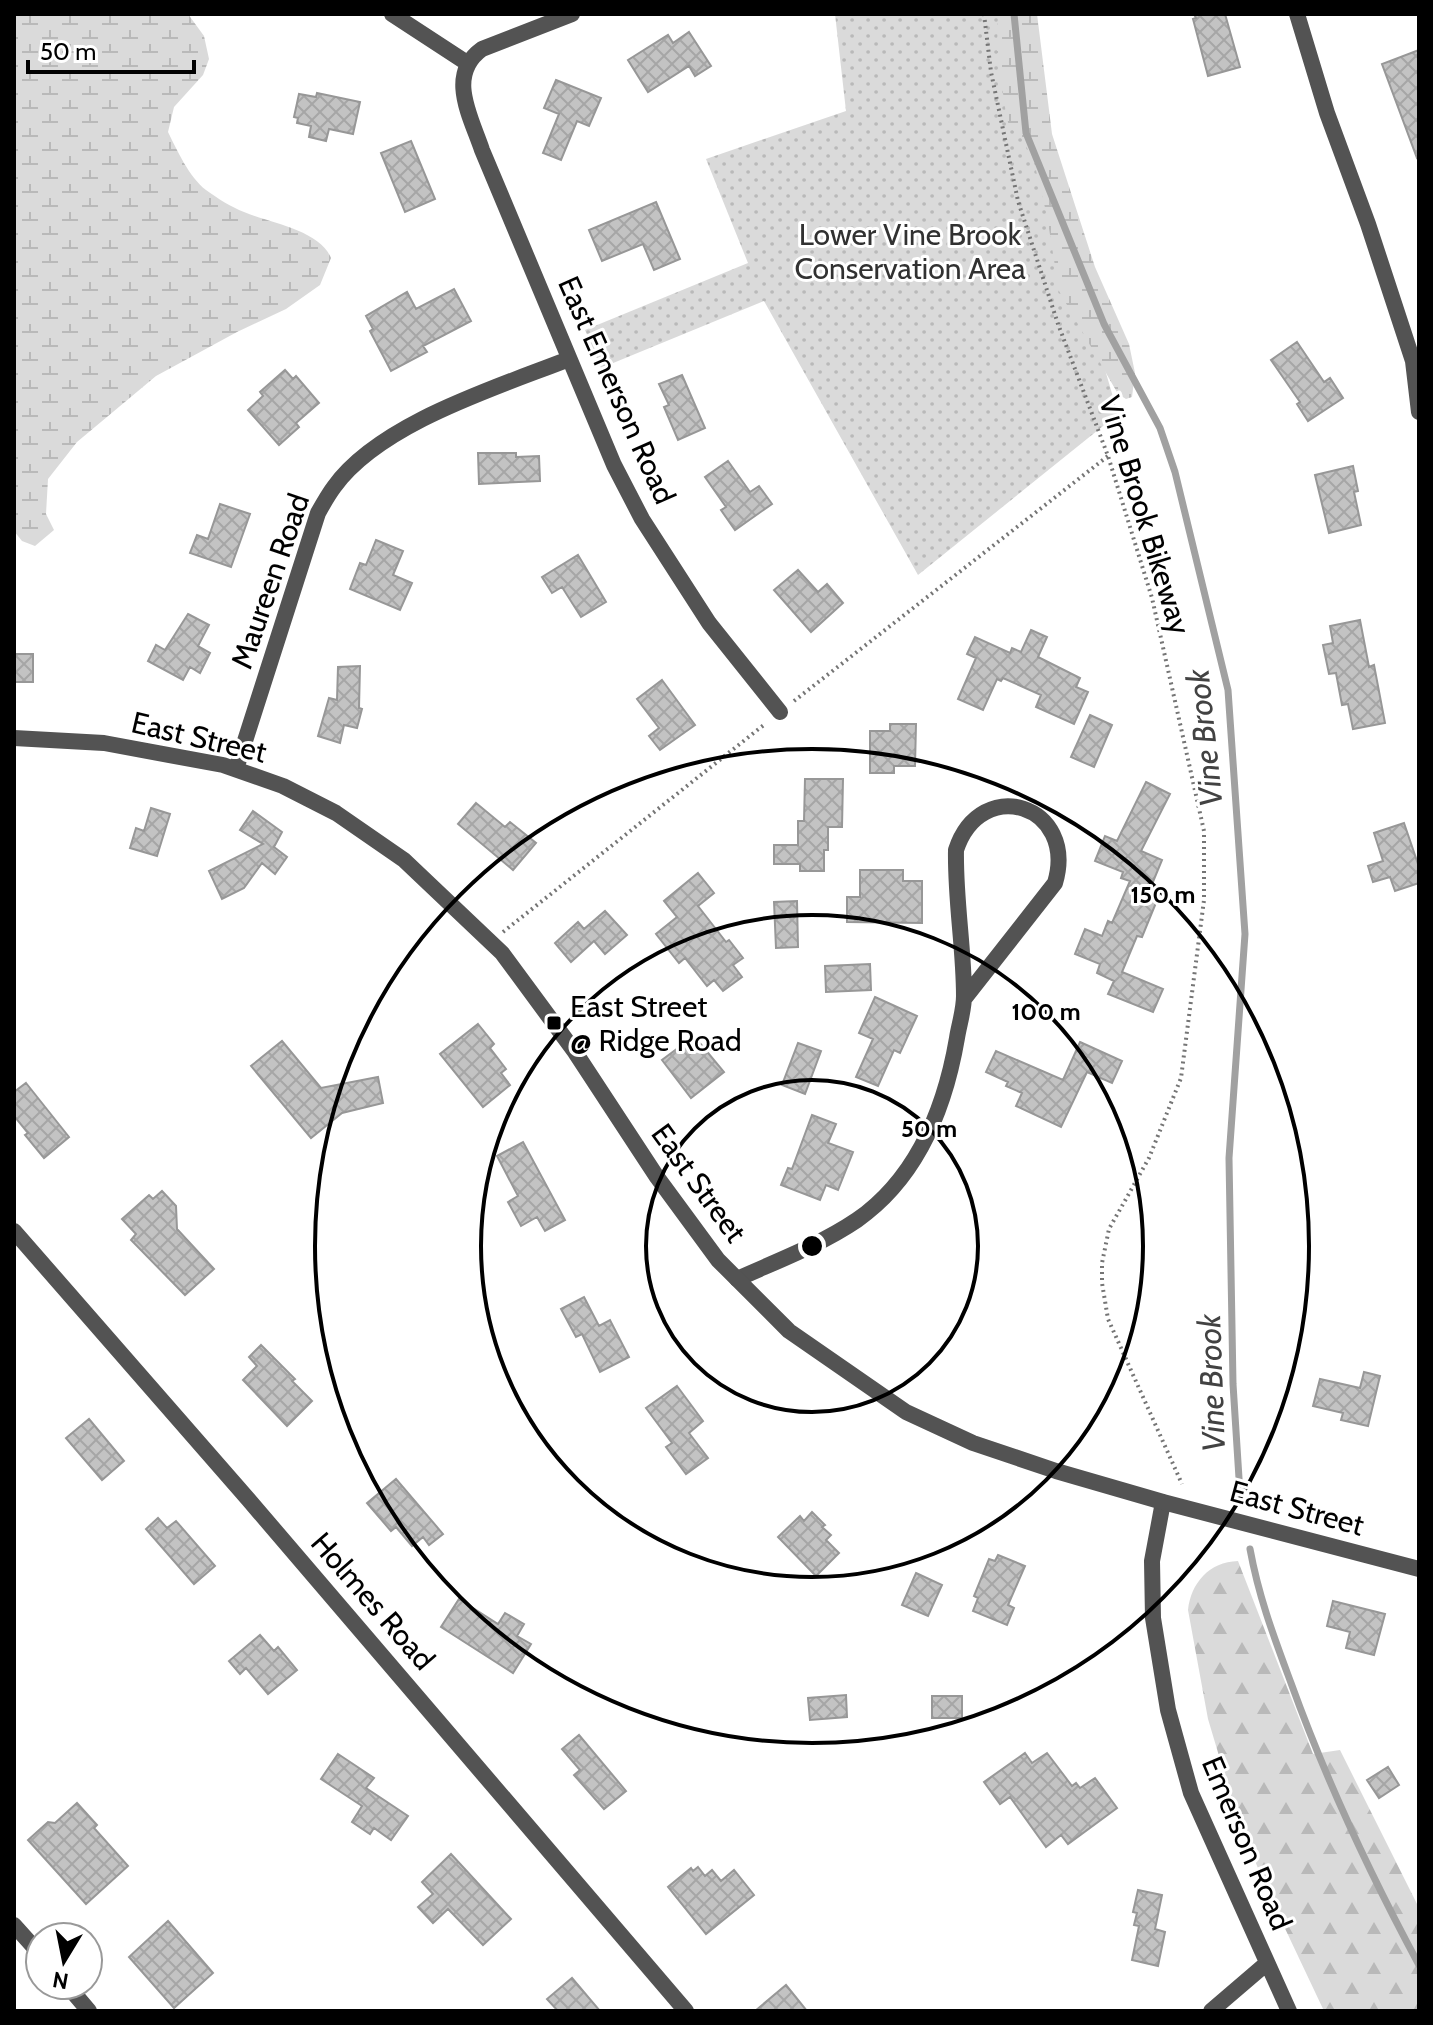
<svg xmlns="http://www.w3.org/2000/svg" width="1433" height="2025" viewBox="0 0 1433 2025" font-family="Cabin,sans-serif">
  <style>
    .green { fill: url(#green-dots) }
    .forest { fill: url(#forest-firs) }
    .wetland { fill: url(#wetland-marsh) }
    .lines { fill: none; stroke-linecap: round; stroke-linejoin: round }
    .stream { stroke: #a1a1a1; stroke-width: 7 }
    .building { fill: url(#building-cross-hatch); stroke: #979797; stroke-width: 2 }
    .path { stroke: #757575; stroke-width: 4; stroke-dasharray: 2 4; stroke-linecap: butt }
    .minor { stroke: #535353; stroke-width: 16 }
    .tertiary { stroke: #535353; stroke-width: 16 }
    .ring { fill: none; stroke: #000; stroke-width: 4 }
    .poi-dot { fill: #000; stroke: #fff; stroke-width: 3 }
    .labels { text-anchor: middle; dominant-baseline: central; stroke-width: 6; stroke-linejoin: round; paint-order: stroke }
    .park-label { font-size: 30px; fill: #313131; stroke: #fff }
    .street-label { font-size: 30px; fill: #000; stroke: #fff }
    .poi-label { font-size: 30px; fill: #000; stroke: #fff; text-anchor: start }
    .water-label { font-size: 32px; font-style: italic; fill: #424242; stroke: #fff }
    .centre { fill: #000; stroke: #fff; stroke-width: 4 }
    .ring-label { font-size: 24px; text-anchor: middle; font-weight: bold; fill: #000; stroke: #fff; stroke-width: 6; stroke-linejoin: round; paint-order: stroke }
  </style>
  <defs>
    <pattern id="green-dots" width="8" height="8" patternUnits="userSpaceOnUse" patternTransform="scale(2)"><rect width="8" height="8" fill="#dadada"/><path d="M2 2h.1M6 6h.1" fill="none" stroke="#b9b9b9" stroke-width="1.8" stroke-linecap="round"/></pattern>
    <pattern id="forest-firs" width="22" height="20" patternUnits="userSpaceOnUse" patternTransform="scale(2)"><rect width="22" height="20" fill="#dadada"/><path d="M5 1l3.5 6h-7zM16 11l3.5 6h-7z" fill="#b9b9b9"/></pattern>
    <pattern id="wetland-marsh" width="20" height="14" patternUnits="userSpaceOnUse" patternTransform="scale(2)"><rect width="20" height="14" fill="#dadada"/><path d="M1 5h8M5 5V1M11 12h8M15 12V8" fill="none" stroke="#b9b9b9"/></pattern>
    <pattern id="building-cross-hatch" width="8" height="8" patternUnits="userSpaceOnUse" patternTransform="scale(2)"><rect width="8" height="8" fill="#c3c3c3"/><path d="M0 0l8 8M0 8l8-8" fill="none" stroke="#a6a6a6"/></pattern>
  </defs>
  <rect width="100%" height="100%" fill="#fff"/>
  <path class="green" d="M835,14H1001L1118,414L918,575L764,301L601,368L585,330L748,263L706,159L846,111Z"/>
  <path class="forest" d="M1238,1561L1313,1754L1340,1750L1419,1908V2011H1324L1264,1884L1234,1806L1208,1719L1188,1610C1191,1583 1209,1562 1238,1561Z"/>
  <path class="wetland" d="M14,14H188L204,36L209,59L203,75L174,107L168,132C177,150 189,177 206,190C217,198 231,207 244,212C269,223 320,230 331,258L320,285L286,309L237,332L156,376L77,442L48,479L46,514L54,530L35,546L22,541L14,531Z
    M998,14H1037L1052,134L1095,267L1129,344L1135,373L1132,397L1126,399L1118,394L1059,291L1047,216L1034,162L1023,140L1009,126L1006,114L997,50Z"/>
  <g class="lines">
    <path class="stream" d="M1014,14L1026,133L1104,324L1160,428L1175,472L1228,690L1245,934L1229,1158L1233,1384L1240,1494
      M1250,1549C1259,1598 1274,1637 1291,1683C1326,1780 1370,1874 1419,1965"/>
  </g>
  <path class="building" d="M1194,14H1225L1240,67L1208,76L1193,19L1196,18Z
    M689,32L711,66L695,76L689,66L648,92L628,60L668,35L673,43Z
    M1419,50V157L1417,158L1382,64Z
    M556,80L601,98L589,126L577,121L561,160L543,153L559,114L544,108Z
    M317,93L360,102L353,134L329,129L326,141L309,137L311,126L297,123L298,118L294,117L299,94L316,97Z
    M411,141L435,199L405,212L381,153Z
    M656,202L680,259L654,270L643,244L602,261L589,230Z
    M454,289L471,321L423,346L427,352L391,371L370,331L373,329L366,316L407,292L416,309Z
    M1297,342L1324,382L1330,378L1343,398L1308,421L1297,404L1300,402L1271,360Z
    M285,370L293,379L296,376L319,403L296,423L299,427L279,445L248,410L263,396L260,392Z
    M682,375L705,428L678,440L664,407L669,405L659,384Z
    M478,453H516V457L539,456L540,481L479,484Z
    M728,461L750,492L759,486L772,504L735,530L721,510L726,507L705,477Z
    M1353,466L1358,491L1354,492L1361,525L1329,533L1315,475Z
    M220,504L250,514L231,567L190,553L197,535L208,539Z
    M376,540L403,551L393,575L412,583L400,610L350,589L360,563L366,565Z
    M578,555L606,602L581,617L562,587L552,593L542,577Z
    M798,570L818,592L827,584L843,603L811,632L774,590Z
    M188,614L209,625L198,646L210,653L200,673L190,667L183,680L148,661L156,645L165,650Z
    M1360,620L1369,667L1374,665L1385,723L1353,729L1348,704L1342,705L1336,673L1329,674L1323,645L1333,643L1330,626Z
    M1031,630L1047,637L1038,657L1080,678L1076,687L1088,692L1074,724L1036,707L1041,695L1003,678L1001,681L997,679L983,710L958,699L976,658L967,654L975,637L1010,653L1012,648L1021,652Z
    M14,654H33V682H14Z
    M360,666L359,708L362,709L357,728L344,725L340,743L318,736L329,698L337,700L338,667Z
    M662,680L695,725L660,750L649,736L659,728L637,699Z
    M1090,715L1112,725L1094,767L1071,757Z
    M890,724H916L915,766H894V773H870V731H890Z
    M805,779H843L842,827H828V850H824V871H800V864H774V845H798V821H804Z
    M1146,782L1170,794L1141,851L1162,860L1150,889L1160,893L1142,937L1137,936L1122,972L1163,989L1153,1012L1108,994L1114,981L1097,973L1100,964L1075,954L1085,929L1102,936L1108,921L1112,923L1130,881L1121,878L1123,872L1095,861L1105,836L1117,841Z
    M476,803L505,827L510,822L536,843L513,870L458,824Z
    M151,808L170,814L157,856L130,848L136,828L144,831Z
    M253,811L282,832L274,847L287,857L275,874L262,863L244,888L222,899L209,871L263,844L240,830Z
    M1404,823L1419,867V883L1395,891L1390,877L1373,882L1368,866L1383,861L1374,833Z
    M860,870H903V881H922V923L847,922V897H860Z
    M698,873L714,893L698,906L726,942L729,940L743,958L733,965L742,977L723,991L714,980L707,986L685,958L679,963L656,934L677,917L664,901Z
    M797,901L798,947L776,948L774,902Z
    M605,911L627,935L605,954L594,941L571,962L555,943L578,922L584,929Z
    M870,964L871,990L826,992L825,966Z
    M875,997L917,1016L900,1053L894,1050L878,1086L856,1077L873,1039L859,1033Z
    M478,1024L494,1044L490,1048L506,1069L501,1073L510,1085L483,1107L440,1054Z
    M694,1036L724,1072L691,1098L662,1060Z
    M282,1041L321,1088L378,1077L383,1103L342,1113L311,1138L251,1066Z
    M1080,1042L1122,1061L1112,1083L1087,1072L1061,1127L1016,1106L1022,1093L1006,1086L1008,1082L986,1072L996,1051L1063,1080Z
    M798,1043L821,1051L805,1094L782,1085Z
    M26,1083L69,1137L44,1158L25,1135L28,1133L14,1116V1092Z
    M812,1115L836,1124L828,1143L853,1152L838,1190L826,1185L820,1200L781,1185L788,1168L792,1169Z
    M523,1142L565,1220L545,1231L537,1217L521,1226L508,1202L518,1196L497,1156Z
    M162,1191L176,1206L177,1229L214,1269L185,1295L131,1240L136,1234L122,1219L149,1195L153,1199Z
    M584,1297L599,1326L610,1320L629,1357L600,1372L582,1334L576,1337L561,1309Z
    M261,1345L295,1379L292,1381L312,1401L287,1426L243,1380L257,1366L249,1357Z
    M1364,1372L1380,1376L1368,1426L1341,1420L1343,1413L1313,1406L1320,1379L1360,1388Z
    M677,1386L703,1421L689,1433L708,1458L686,1474L666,1447L672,1443L646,1408Z
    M89,1419L124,1461L102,1480L66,1438Z
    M396,1479L443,1534L429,1545L423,1537L412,1546L396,1527L391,1531L367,1503Z
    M812,1512L825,1525L822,1527L831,1535L826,1540L839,1553L816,1576L778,1537L800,1516L804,1521Z
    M158,1518L167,1528L176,1521L215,1566L194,1584L146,1529Z
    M998,1555L1025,1566L1008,1605L1014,1608L1007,1625L973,1611L978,1598L974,1596L989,1559L995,1561Z
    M916,1573L942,1585L928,1616L902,1605Z
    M459,1599L498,1624L505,1613L524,1624L517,1636L531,1644L513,1673L441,1627Z
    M1333,1601L1385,1614L1374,1655L1346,1648L1350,1632L1327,1626Z
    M260,1635L274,1651L278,1647L297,1670L268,1694L246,1668L240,1674L229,1661Z
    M846,1695L847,1717L810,1720L808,1698Z
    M932,1696H962V1718H932Z
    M579,1735L626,1791L604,1809L574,1775L580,1770L562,1749Z
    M1025,1753L1032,1763L1047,1753L1072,1786L1076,1783L1080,1788L1095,1778L1117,1808L1068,1844L1061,1835L1046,1847L1010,1797L1000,1804L984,1782Z
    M338,1754L374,1778L366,1788L408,1816L391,1840L374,1828L370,1834L352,1822L362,1806L321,1779Z
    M1388,1767L1399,1785L1379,1798L1367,1780Z
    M77,1803L97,1825L94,1828L128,1866L86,1904L28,1840L48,1822L55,1823Z
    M451,1854L511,1919L483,1945L448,1909L433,1923L418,1907L433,1894L422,1882Z
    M698,1867L705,1876L712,1870L721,1881L734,1870L754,1895L706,1934L668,1887L691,1868L693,1871Z
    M1138,1890L1162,1895L1155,1929L1165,1932L1158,1966L1132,1960L1139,1926L1134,1925L1137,1913L1133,1912Z
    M168,1921L213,1973L174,2008L129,1957Z
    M572,1978L600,2011H558L547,1999Z
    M786,1985L807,2011H755Z"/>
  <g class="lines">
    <path class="path" d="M984,14L991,72L1018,201L1058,324L1108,456L1152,598L1204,831V900L1181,1078L1149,1158L1109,1229L1102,1263V1283L1108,1319L1182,1484
      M794,701L1108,456
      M503,932L765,724"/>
    <path class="minor" d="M392,14L467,63
      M572,14L482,49C446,75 471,117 482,150L614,465L642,519L709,623L780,712
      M1297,14L1327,113L1368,224L1413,361L1419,412
      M236,769L318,513C323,504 328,495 334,487C380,423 498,387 569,359
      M14,1231L248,1499L686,2011
      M737,1279C777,1261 820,1245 857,1220C917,1178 945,1108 957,1038C959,1025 964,1010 964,996C964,948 955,899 956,850C981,774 1078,805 1055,883L964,999
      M1163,1502L1152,1561L1153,1618L1168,1710L1191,1793L1289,2011
      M14,1925L40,1954
      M67,1985L89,2011
      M1211,2011L1267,1963"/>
    <path class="tertiary" d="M14,738L104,743L223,765L283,786L336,813L404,860L502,953L575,1052L657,1177L718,1260L789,1331L906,1412L973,1443L1056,1471L1163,1502L1419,1569"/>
  </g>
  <g class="ring">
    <circle cx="812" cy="1246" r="166"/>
    <circle cx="812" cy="1246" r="331"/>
    <circle cx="812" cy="1246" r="497"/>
  </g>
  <rect class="poi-dot" x="546" y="1015" width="16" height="16" rx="4"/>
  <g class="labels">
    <g class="park-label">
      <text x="910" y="234">Lower Vine Brook<tspan x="910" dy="34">Conservation Area</tspan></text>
    </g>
    <g class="street-label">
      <text transform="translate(617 390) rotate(66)">East Emerson Road</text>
      <text transform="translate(1145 515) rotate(73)">Vine Brook Bikeway</text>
      <text transform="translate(270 581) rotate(-71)">Maureen Road</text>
      <text transform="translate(199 737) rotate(13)">East Street</text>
      <text transform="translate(699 1183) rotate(54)">East Street</text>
      <text transform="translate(1297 1508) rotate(15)">East Street</text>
      <text transform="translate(373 1601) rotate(49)">Holmes Road</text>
      <text transform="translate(1247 1843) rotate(67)">Emerson Road</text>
    </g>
    <g class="poi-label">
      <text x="570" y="1006">East Street<tspan x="570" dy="34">@ Ridge Road</tspan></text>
    </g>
    <g class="water-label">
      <text transform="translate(1204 738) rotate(-96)">Vine Brook</text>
      <text transform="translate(1211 1383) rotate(-92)">Vine Brook</text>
    </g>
  </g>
  <circle cx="812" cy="1246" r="12" class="centre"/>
  <g class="ring-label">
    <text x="1163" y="903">150 m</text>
    <text x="1046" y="1020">100 m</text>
    <text x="929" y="1137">50 m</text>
  </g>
  <rect width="1433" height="2025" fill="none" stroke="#000000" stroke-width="32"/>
  <g transform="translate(64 1961) rotate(190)"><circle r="38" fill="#ffffff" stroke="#999999" stroke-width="2"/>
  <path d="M0-6L14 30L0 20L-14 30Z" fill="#000000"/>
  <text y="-12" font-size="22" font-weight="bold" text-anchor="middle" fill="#000000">N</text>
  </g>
  <path d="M28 60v12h166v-12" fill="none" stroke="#000000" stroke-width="4"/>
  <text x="40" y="60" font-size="24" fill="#000000" stroke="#ffffff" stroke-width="6" paint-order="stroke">50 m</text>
</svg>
